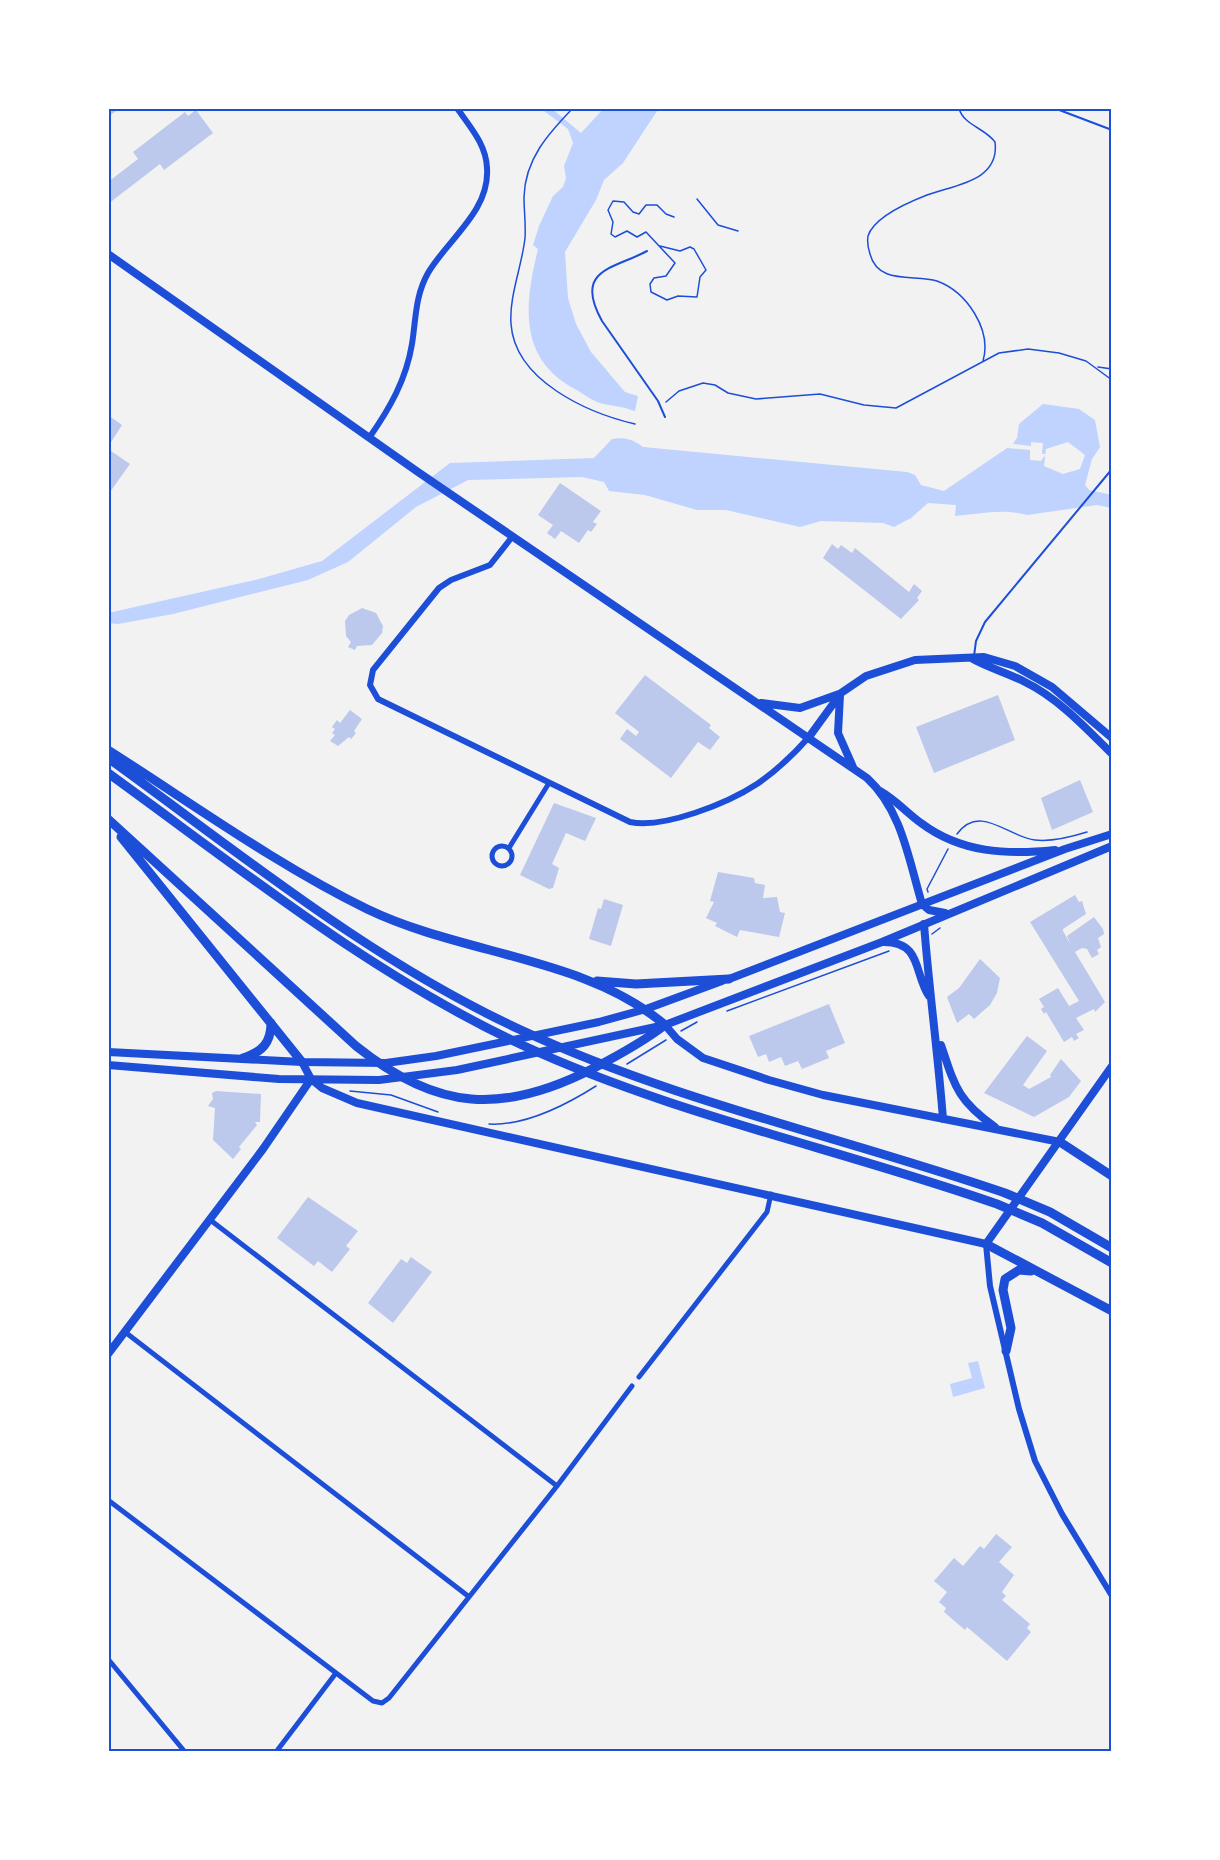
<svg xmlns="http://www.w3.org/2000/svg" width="1220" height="1860" viewBox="0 0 1220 1860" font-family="'DM Sans',sans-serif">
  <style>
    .water { fill: #bfd3fe; fill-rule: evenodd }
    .pier { fill: #f2f2f2 }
    .building { fill: #bdc9ec }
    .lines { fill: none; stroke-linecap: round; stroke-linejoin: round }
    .path { stroke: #1d4ed8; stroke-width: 1.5 }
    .service { stroke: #1d4ed8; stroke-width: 2 }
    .minor { stroke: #1d4ed8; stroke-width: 5 }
    .tertiary { stroke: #1d4ed8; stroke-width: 6 }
    .secondary { stroke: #1d4ed8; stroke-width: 8 }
    .primary { stroke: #1d4ed8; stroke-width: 8 }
    .motorway { stroke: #1d4ed8; stroke-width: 9 }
    .neatline { fill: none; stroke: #1d4ed8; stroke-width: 2 }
  </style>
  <rect width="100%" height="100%" fill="#f2f2f2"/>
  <path class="water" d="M540,108H551L581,133L604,108H659L623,163L604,180L596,200L565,252L568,298L576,324L591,352L625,392L638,396L635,411C624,407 614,406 604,404C593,402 584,394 575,389C517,358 525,303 538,249L533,245L539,226L553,196L563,187L566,178L564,166L573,143L568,129Z
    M1043,404L1079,409L1095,420L1100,447L1092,459L1085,485L1089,490L1112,495V508L1097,505L1027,515C1002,508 979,514 955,516L956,505L928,503L911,518L894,527L883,523L821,521L800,527L726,510H697L645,495L609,491L604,482L582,477L468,480L416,507L348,562L308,580L173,614L118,624L108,623V613L259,579L322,561L450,463L594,458L612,439C625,437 632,439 643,447L907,472L915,475L921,485L944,491L1013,444L1017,438L1019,424ZM1068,442L1085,455L1080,469L1063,474L1044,466L1046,449Z
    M978,1361L985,1388L953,1397L950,1384L972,1378L968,1363Z"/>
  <path class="pier" d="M1031,442L1043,443L1042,454H1046L1041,461L1030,460V450L1007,448L1013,444L1031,446Z"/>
  <path class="building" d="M108,108H120L108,117Z
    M196,110L213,133L164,170L160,164L108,204V182L138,159L133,152L185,112L188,116Z
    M108,415L122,425L108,447Z
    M108,449L130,464L110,492L108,490Z
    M560,483L601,511L593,522L597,524L591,532L588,530L579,543L561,531L555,539L547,533L553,525L538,515Z
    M832,544L838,549L841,545L852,553L855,548L909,592L914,584L922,591L917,598L919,600L901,619L823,558Z
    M362,608L376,613L383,626L382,633L372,645L357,646L355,650L348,647L351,642L346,636L345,621L349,615Z
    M645,675L711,725L709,728L720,737L710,750L698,742L671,778L620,739L627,729L636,736L639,732L615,713Z
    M998,695L1015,740L934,773L916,727Z
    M350,710L362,719L354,731L356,733L351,739L349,737L338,746L330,741L335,735L332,733L335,729L332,727L337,720L340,723Z
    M1080,780L1093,812L1052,830L1041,798Z
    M554,803L596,818L585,841L566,833L552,864L559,868L553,888L549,889L520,875Z
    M718,872L754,878L755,883L765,885L763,898L777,897L780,912L785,913L779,937L740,930L737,937L715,926L717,923L706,918L714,902L710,901Z
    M1075,895L1079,902L1082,901L1086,914L1063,929V931L1071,945L1067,936L1094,917L1103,929L1104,934L1098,938L1101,947L1097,950L1099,954L1092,958L1087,949L1082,948L1075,952L1105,1002L1095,1012L1094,1009L1076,1018L1084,1030L1076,1034L1079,1038L1074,1041L1072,1037L1064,1042L1046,1012L1044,1014L1041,1009L1044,1007L1039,999L1058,988L1069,1006L1079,1001L1030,922Z
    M604,899L623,905L611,946L589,939L598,908L601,909Z
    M980,959L1000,978L997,993L990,1005L974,1019L969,1014L957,1023L947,997L959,988Z
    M829,1004L845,1043L826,1051L829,1058L802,1069L798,1061L785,1066L781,1057L769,1062L766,1054L758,1057L749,1036Z
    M1027,1036L1047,1051L1023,1085L1029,1089L1051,1077L1050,1075L1061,1059L1081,1081L1069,1097L1034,1117L984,1093Z
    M216,1091L261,1094L260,1122H255L257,1125L239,1147L241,1149L233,1159L213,1140L215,1108L208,1106L213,1099L212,1093Z
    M308,1197L358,1231L346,1246L350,1249L332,1272L318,1261L314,1266L277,1238Z
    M411,1257L432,1272L393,1323L368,1303L401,1259L407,1263Z
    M996,1534L1012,1547L999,1562L1014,1575L1002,1592L1006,1596L1002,1600L1030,1624L1027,1628L1031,1632L1007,1661L967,1627L965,1630L944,1612L946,1608L939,1602L947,1592L934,1581L954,1558L963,1566L980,1546L984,1549Z"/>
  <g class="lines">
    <path class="path" d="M573,108C548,134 525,159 524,197C524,211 526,225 525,238C522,266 509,296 511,324C515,381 588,413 635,424
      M959,108C963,125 985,128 995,142C1000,182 953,185 927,195C909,202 874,217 868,236C867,242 868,248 870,254C878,285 914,274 937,281C967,292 992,330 983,361
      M697,199L718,225L738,231
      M660,246L680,251L690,247L694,249L706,270L700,277L697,297L678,296L667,300L651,292L650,284L654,278L666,276L675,263L646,232L637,237L627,231L615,237L611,234L613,222L608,210L613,201L624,202L633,212L639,214L646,205H657L666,214L674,217
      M1098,367L1112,369
      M666,402L679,391L703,383L715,385L728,393L756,399L820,394L864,405L896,408L999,353L1028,349L1059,353L1086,361L1112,380
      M957,834C980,803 1008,837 1035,840C1052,842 1071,837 1087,832
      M928,892L927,889L948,849
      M932,934L940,928
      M727,1011L889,951
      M681,1031L697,1022
      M627,1064L666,1040
      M350,1091L391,1095L438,1112
      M489,1124C525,1126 566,1105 596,1086"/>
    <path class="service" d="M1054,108L1112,130
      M647,251C614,269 573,269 602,321L658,401L665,417
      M974,656L976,641L985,622L1112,469"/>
    <path class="minor" d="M492 856a10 10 0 1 1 20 0a10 10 0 1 1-20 0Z
      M509,848L549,783
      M209,1219L557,1486
      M125,1332L468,1596
      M639,1377L767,1212L771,1194
      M108,1500L373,1701L382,1703L389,1698L557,1486L632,1386
      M108,1659L185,1752
      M276,1752L336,1673"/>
    <path class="tertiary" d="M369,438C390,408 406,380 412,344C416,319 415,296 428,273C448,239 490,211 487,168C486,144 470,127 457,108
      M512,537L490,565L451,580L439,588L373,670L370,685L378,699L630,822C664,829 728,803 757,784C776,771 794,754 809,737
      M986,1244L990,1286L1019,1409L1035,1461L1062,1514L1112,1596"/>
    <path class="secondary" d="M108,254L418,472L867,778C902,810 909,861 922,904
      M973,659C989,668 1008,673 1025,682C1058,698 1086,728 1112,754
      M840,695L838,733L853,767
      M761,703L800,708L839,694
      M809,737L841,693L866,676L915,660L984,657L1015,666L1052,687L1112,738
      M924,924C929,989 938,1054 943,1119
      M884,942C922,942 914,974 929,996
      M941,1045C955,1087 958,1101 995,1127
      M108,1052L302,1062L386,1063L436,1056L599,1022L646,1009L722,981
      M108,1065L279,1079L379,1080L457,1070L665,1025L677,1039L703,1058L769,1080L823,1095L1060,1142
      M311,1079L322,1088L357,1103L986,1244L1112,1066
      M108,1354L263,1149L311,1079"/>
    <path class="primary" d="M880,791C896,800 907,813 921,823C961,853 1007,855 1055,850
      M922,904L929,910L945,913
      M729,979L1065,849L1112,834
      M665,1025L882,942L1112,846
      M302,1062L311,1079"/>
    <path class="motorway" d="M108,750C193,804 277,865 367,909C462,955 586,957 665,1025C643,1042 619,1055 594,1068C503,1115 437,1111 356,1046L108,819
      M108,758C241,854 371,961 521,1030C674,1101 845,1138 1005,1193L1050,1212L1112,1248
      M108,773C242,870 372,975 522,1045C674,1115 840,1149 997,1204L1042,1223L1112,1263
      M121,837L302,1062
      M597,981L636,984L729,979
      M243,1058C262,1052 271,1043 271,1023
      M1060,1142L1112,1176
      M986,1244L1112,1311
      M1006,1351L1011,1328L1003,1290L1005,1279L1019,1270L1031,1271"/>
  </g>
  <rect width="1220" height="1860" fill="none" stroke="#ffffff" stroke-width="219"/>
  <rect x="110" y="110" width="1000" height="1640" class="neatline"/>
</svg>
